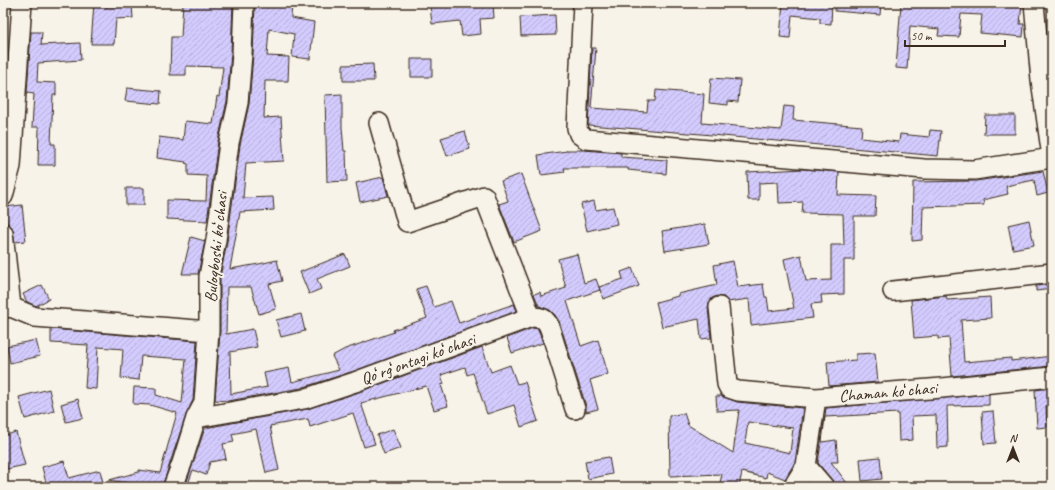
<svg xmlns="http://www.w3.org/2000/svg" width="1055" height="490" viewBox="0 0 1055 490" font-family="Caveat,sans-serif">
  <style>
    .building { fill: url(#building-hatch); stroke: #3b2a1e; fill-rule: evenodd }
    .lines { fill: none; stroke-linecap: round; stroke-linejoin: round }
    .minor-casing { stroke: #3b2a1e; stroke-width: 22 }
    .minor { stroke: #f7f3e8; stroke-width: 19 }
    .labels { text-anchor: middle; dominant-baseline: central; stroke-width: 4; stroke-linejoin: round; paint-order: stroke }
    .street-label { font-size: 17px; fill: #3b2a1e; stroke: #f7f3e8 }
  </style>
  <defs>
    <pattern id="building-hatch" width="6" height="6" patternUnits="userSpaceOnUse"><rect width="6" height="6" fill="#d2cbfd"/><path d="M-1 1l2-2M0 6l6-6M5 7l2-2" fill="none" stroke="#b5aed8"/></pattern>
  </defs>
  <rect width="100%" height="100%" fill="#f7f3e8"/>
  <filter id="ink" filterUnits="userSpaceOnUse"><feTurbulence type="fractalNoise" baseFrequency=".025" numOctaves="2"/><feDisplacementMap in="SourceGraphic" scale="8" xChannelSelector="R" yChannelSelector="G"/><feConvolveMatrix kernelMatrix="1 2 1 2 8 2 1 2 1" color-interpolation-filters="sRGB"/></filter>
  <g filter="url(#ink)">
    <path class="building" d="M94,3H105V7L132,5L133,18L116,19L114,44H91Z
      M183,3H233L231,53L227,101L218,141L207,221L167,219V200L206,201L207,176L188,175V164L185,163L186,162L157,158L159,137L183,140L185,121L213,124L217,96L219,97L223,67L186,66V75H170L171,37H181Z
      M255,3H292L291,18L314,22L310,59L292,57L294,34L269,29L267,56L289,57L288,81H265L264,118L281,117L284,161L246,163L243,198L273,197L274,210L240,212L230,269L259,264L277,260L282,281L269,284L276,309L259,314L251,287H227L226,334L253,329L257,347L230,352L231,394L267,387L264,373L289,368L292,382L339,370L332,356L345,349L394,332L393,330L427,318L416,289L426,286L434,307L451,301L459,323L514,304L517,311L351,372L301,388L228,401L215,400L220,332V277L227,242L240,145L249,104L253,55Z
      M461,3H493L494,18L480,19L481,34L462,36L460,21L432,24L430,6Z
      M783,3H832L831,24L820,23V18L792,15L790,38L780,37Z
      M835,3H881L880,15L835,11Z
      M901,3H1022L1020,24H1024L1023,37L980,33L982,15L961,14L959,37L938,36L939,29L910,26L907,69L896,68Z
      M555,15L556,35L521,36L520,17Z
      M31,32H42L41,45L80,43L81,60L38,63L37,82L56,83V95H53L51,144H55V165H38L39,127H32L34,94L27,93Z
      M592,48H596L591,108L647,112L648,101H655L656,90L704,94L702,123L781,130L784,106L794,107L793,120L862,126L861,138L899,142L900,134L929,137L930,130L941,131L938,156L701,134L588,125Z
      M411,59H432V77H411Z
      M373,64L374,81H343V65Z
      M711,78L740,80L738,102L728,101V105L709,103Z
      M127,88L161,91L160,104L125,101Z
      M342,94V127L344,151H346L347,181L327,182L325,95Z
      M985,115H1015V134H984Z
      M465,131L470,149L447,156L441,138Z
      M567,150H584L621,153V157L667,160L666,174L628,170V168H564L565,172L541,175L538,155L567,151Z
      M803,169L839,172L838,195L876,196L875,216H854V260H844V294L821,295L822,303L811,304L813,318L751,325L749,299L728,302L724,297L717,296L712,298L709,302L708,308L711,338L701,339L699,319L662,327L656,302L678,296V294L717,285L714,265L733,261L738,287L763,284L765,297H767L769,311L794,308L784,259L801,255L806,281L831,280V245H844L843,214L802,213L803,202L779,203L778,182L759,183V200H748L747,172Z
      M1043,171L1048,193L1037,196L1034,180L1006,186L1008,194L983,200L984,205L923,207L922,240L912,241L913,182L976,181Z
      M521,174L542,231L514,242L499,204L508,201L501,181Z
      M383,177L388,196L360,202L356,183Z
      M126,188H144V205H126Z
      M594,201L596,210L613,207L617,224L587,231L581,204Z
      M22,205L26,241L15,242L12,227L7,223L5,207Z
      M1029,220L1034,245L1013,249L1008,225Z
      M705,224L709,244L665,251L662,231Z
      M191,237L205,241L198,274H182Z
      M345,254L350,266L317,279L321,289L309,294L300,272Z
      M577,254L584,283L596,279L600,290L567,301L581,346L598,340L608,374L590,380L598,409L586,412V406L559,321L555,315L550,310L539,306L534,294L540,292L541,296L566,288L558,259Z
      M632,268L639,286L603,299L599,287L623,279L621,272Z
      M1052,284V289L1036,291V286Z
      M42,285L49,299L36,306L27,302L23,294Z
      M946,296L947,300L990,297L991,318L961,320L964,362L1011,358V361L1052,356V366L952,376L949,338L938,339V336L914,338L911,300Z
      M301,314L305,331L281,337L276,320Z
      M533,328L538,329L543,343L512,353L507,338Z
      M51,329L197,341L193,400L186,415L162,487H152L109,480L139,472V470L160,473L177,413L150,405L133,404L134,387L156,388V395L182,403L186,359L141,356L139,380L121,378L123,349L98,347L96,389L85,388L88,345L51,343Z
      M36,340L40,356L10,363L7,346Z
      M482,347L491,372L510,365L517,384L525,382L538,421L521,427L514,405L487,414L473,373L467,375L465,367L441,375L444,384L441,385L448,406L434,410L426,386L361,403L375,444L364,447L353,413L310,427L308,419L270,426L279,470L266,473L256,429L232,434L234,442L223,444L226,459L210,462L206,475L193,470L187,487H185L205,428L307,409L359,392Z
      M875,353L878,382L829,386L827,362L856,360V354Z
      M1052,388V406H1046L1047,427L1037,428L1035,390Z
      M49,389L54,411L25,419L19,397Z
      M989,394V405L947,406L948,447L937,448L936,415L912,416L913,440L899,441L898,413L825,417L822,442L836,440L838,462H831L850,487H835L832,480L818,463L826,408Z
      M716,396H723L737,402L803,408L795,462L785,479L767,472L766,478L742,472L739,487H719L722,474L670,476L669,416L684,413L688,425L733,453L739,410L717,411ZM748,422L793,428L790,453L745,443Z
      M78,399L83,418L66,422L61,404Z
      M993,411L996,443L984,444L982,412Z
      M393,429L401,448L384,454L377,435Z
      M16,432L25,465L7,469L3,453V436Z
      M609,457L612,474L588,479L585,461Z
      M880,457L882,479L862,481L860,459Z
      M64,461L69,478L100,470L104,487H47L42,467Z"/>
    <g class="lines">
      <defs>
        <path id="minor" d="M583,3L577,128L579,134L586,139L924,169L974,170L1052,158
          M1034,3L1041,80L1052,157
          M379,123L407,222L484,196L531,317
          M3,196L11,166L22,3
          M3,233L11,307
          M893,291L1052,273
          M719,307L727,384L729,388L738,391L816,398
          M3,308L11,307L35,317L209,331
          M196,418L304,399L355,382L531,317C542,317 546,318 550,329L575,409
          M806,466L824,487
          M173,487L182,463L196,418L204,403L209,331V276L216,240L229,143L238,103L242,54L244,3
          M793,487L806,466L816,398L942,388L1052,377"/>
      </defs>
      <use href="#minor" class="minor-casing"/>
      <use href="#minor" class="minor"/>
    </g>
  </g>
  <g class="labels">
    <g class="street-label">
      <text transform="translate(216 247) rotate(-84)">Buloqboshi koʻchasi</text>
      <text transform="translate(418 359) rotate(-20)">Qoʻrgʻontagi koʻchasi</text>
      <text transform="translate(888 392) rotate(-5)">Chaman koʻchasi</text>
    </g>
  </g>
  <rect width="1055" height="490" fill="none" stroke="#f7f3e8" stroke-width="16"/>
  <rect x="8" y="8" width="1039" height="474" fill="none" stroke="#3b2a1e" stroke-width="1.5" filter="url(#ink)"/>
  <g transform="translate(1013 448)" stroke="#f7f3e8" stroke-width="3" paint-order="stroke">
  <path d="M0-3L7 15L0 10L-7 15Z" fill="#3b2a1e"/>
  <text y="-6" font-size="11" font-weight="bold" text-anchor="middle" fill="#3b2a1e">N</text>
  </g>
  <path d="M905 40v6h100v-6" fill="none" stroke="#3b2a1e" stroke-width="2"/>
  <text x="911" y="40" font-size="12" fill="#3b2a1e" stroke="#f7f3e8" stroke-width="3" paint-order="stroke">50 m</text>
</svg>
